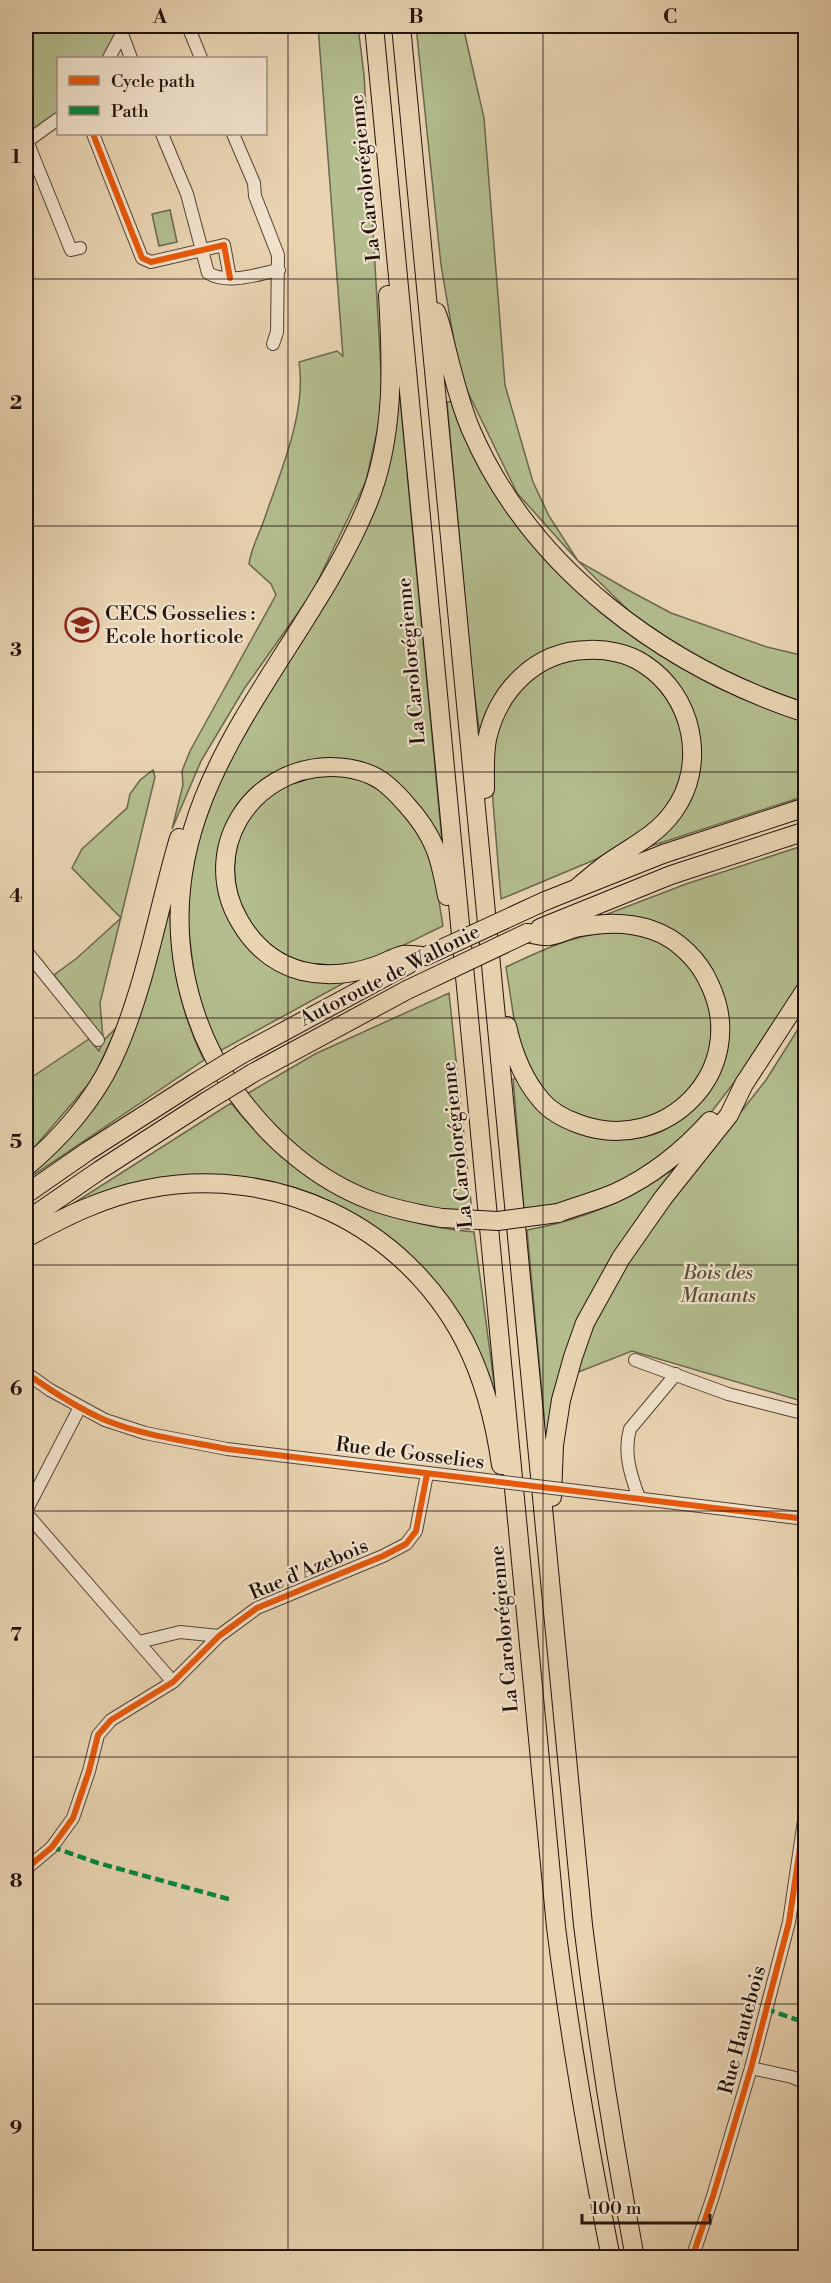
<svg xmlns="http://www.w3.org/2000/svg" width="831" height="2283" viewBox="0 0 831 2283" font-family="'Libre Bodoni',serif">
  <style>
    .green { fill: #b3bd8e; stroke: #6a684d; stroke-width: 1.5 }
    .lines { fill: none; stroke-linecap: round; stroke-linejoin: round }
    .minor-casing { stroke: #544236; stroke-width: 14 }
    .highway-casing { stroke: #22120c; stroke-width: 20 }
    .minor { stroke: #f1e3cd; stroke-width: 12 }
    .highway { stroke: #e9d4b2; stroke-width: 18 }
    .minor-bridge-casing { stroke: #544236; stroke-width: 14; stroke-linecap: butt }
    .highway-bridge-casing { stroke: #22120c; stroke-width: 20; stroke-linecap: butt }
    .minor-bridge { stroke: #f1e3cd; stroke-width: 12 }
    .highway-bridge { stroke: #e9d4b2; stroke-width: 18 }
    .quiet { stroke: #00873e; stroke-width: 4.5; stroke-dasharray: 9 4.5; stroke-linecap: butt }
    .cycleway-casing { stroke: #f1e3cd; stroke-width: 10 }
    .cycleway { stroke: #e8590c; stroke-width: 6 }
    .grid { fill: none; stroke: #22120c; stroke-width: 1.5; stroke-opacity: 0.55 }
    .labels { text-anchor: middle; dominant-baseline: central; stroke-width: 4.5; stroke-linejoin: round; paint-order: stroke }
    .street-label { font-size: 20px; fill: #22120c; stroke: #f1e3cd }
    .poi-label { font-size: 20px; fill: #22120c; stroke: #f1e3cd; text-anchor: start }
    .park-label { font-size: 20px; font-style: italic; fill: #554e3a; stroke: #f1e3cd }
    .neatline { fill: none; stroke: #22120c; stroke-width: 2 }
    .grid-label { font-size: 20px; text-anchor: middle; font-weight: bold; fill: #22120c }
  </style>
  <rect width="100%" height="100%" fill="#e9d4b2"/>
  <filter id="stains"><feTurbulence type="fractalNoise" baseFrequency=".00333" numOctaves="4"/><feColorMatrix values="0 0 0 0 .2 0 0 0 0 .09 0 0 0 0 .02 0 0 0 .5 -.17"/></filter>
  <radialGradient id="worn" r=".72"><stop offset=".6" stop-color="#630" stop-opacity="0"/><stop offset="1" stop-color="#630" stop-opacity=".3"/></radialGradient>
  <path class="green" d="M26,26H127L107,58H58V119L26,142Z
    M318,26H358L364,75L383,404L366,481L312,593L244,689L201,761L172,829L183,785L182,771L190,751L276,595L271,584L249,564C251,548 259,535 264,520C280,473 307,412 299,362L337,351L343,356Z
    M416,26H463L484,118L505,385L533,482L549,516L578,561L628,590L671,613L767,647L805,656V703L757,686L699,660L633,615L578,561L517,493L460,376L441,265Z
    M170,210L177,242L159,246L152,214Z
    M398,398H400L442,841H436L372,771L274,777L222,863L265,957L360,974L218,1052L197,999L186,908L201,817L231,753L338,579Z
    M454,401L505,503L682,667L717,687L805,719V796L645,848L698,748L640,656L548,652L481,743L472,676L447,402Z
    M575,655L616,659L658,681L681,718L687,759L670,806L647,831L618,850L501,899L492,790V753L507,703L537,671Z
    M153,770L155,777L100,1003L103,1038L54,975L77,958L121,918L72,868L82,849L127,808L130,794L140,780Z
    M332,774L363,781L383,792L398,805L425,844L436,883L443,926C408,942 372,965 332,967C322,967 311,964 301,961C218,935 210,815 292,781C303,776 319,776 332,774Z
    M805,845V975L752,1059L713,1110L683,1140L625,1180L584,1199L524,1210L513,1079L517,1078C528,1090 557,1123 569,1129C597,1143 651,1145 675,1122C691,1107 706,1083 720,1065L700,956L597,918L686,884Z
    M170,889C169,949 177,1006 204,1060L26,1180V1175L87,1111Z
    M624,931L647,936L666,945L696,972L712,1012L710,1057L684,1098L653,1119L607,1126L558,1106L534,1082L516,1032L506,967C550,947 575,933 624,931Z
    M449,993L472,1212L426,1209L372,1193L341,1178L306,1156L245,1095L315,1054Z
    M805,1018V1402L632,1351L576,1373L596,1319L623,1268L651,1227L766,1080Z
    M117,1027L93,1079L26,1157V1075L29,1079L89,1039L99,1051L103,1041Z
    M231,1103C294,1182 373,1223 474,1232L496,1397L467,1338L365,1225L202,1178L49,1219Z
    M688,1159L624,1244L553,1415L544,1447V1415L527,1230C590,1219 636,1196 688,1159Z"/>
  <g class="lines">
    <defs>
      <path id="minor" d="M188,26L201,58
        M122,34L131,58
        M109,58L126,26
        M93,134L142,258L151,262L224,245L230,278
        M162,134L187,194L208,273C228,285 258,274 279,270
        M233,134L254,183L255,196L278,255L277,332L273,344
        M27,141L71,250L80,248
        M26,142L58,119
        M26,951L98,1040
        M635,1360L728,1394L806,1414
        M26,1373L50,1390L105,1420L145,1433L227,1449L453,1476
        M586,1492L806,1519
        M639,1498C631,1476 623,1453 630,1429L676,1374
        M26,1511L80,1407
        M26,1513L173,1682
        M139,1642L180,1632L219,1636
        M26,1869L52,1847L73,1818L89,1771L98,1735L111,1720L173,1682L219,1636L257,1608L383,1556L406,1544L416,1531L427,1474
        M751,2068L792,2077L806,2083
        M692,2258L713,2196L751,2068L789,1922L806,1807"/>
      <path id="highway" d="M374,26L556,1927C570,2038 589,2148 611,2258
        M401,26L583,1925C597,2037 614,2147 635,2258
        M388,295C392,365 395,436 368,503C304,660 151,783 184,969C192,1013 209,1055 235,1091C269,1139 316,1180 372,1201C394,1209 418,1214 442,1218
        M436,312C441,323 443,335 446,347C453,375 460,404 471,430C531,569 665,667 806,713
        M485,789C485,773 484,755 487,739C498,690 536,651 587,650C606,649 628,653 644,664C693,695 708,765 673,812C656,836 629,848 605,865C596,872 586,880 577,888
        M545,901L663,854L806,807
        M540,928L671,875L806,831
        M426,956C419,956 410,954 403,955C395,957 386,962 378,965C354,974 327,977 302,971C275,964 254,946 240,922C198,851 250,768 330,767C347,767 367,771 382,781C390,787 398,795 405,803C417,816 428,831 435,848C441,863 444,880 447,896
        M507,1026C513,1053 522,1078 541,1100C550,1111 565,1119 579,1124C666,1156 750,1070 710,985C700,961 677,938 652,930C626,921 602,923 575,928C567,930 558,935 549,936C543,937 534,934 527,933
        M242,1054L409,964
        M253,1073L407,990
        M26,1167C60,1139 93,1101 112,1061C145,991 157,912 179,838
        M26,1194L88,1151L196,1082
        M558,1213C576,1206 597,1201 615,1193C652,1176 683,1151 710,1121
        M26,1221L100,1170L207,1101
        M26,1238C64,1217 104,1197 147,1189C275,1164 403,1224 464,1340C484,1379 495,1422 501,1465
        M552,1497L554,1445L561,1400L573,1357L585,1323L621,1258L663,1198L729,1115L744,1084L806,989"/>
    </defs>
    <use href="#minor" class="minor-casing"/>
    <use href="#highway" class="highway-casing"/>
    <use href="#minor" class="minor"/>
    <use href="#highway" class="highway"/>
    <defs>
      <path id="minor-bridge" d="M453,1476L586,1492"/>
      <path id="highway-bridge" d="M426,956L545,901
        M407,990L527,933
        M196,1082L242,1054
        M207,1101L253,1073
        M442,1218L498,1221L558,1213"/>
    </defs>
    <use href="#minor-bridge" class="minor-bridge-casing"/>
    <use href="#highway-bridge" class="highway-bridge-casing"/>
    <use href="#minor-bridge" class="minor-bridge"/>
    <use href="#highway-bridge" class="highway-bridge"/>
    <path class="quiet" d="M52,1847L98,1863L232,1900
      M766,2009L806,2023"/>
    <defs>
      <path id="cycleway" d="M93,134L142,258L151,262L224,245L230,278
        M26,1373C50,1390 77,1408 105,1420C144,1436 187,1441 227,1449L806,1519
        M26,1869L52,1847L73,1818L89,1771L98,1735L111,1720L173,1682L219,1636L257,1608L383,1556L406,1544L416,1531L427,1474
        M692,2258L713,2196L751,2068L789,1922L806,1807"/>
    </defs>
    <use href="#cycleway" class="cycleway-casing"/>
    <use href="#cycleway" class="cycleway"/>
  </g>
  <path class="grid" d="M288,26V2258M543,26V2258M26,279H806M26,526H806M26,772H806M26,1018H806M26,1265H806M26,1511H806M26,1757H806M26,2004H806"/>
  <defs>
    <symbol id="school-ring" viewBox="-11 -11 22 22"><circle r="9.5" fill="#f1e3cd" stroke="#8f2418" stroke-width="1.5"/><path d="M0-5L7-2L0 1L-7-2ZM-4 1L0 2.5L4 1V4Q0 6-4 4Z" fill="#8f2418"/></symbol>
  </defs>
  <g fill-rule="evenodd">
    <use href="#school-ring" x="63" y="606" width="38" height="38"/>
  </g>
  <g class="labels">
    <g class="street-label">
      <text transform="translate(366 178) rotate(-96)">La Carolorégienne</text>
      <text transform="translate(412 661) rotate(-95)">La Carolorégienne</text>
      <text transform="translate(390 976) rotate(-27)">Autoroute de Wallonie</text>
      <text transform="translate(458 1145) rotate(-96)">La Carolorégienne</text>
      <text transform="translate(410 1454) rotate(7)">Rue de Gosselies</text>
      <text transform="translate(309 1570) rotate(-23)">Rue d'Azebois</text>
      <text transform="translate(505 1629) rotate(-95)">La Carolorégienne</text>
      <text transform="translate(743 2030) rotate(-75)">Rue Hautebois</text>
    </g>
    <g class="poi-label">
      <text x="105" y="614">CECS Gosselies :<tspan x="105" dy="23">Ecole horticole</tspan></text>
    </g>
    <g class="park-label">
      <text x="718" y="1273">Bois des<tspan x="718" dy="23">Manants</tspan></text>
    </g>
  </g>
  <rect width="831" height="2283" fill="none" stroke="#e9d4b2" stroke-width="66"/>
  <rect x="57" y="57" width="210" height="78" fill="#f1e3cd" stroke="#9e8f80" stroke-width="1.5"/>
  <rect x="69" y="76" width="30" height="9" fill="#e8590c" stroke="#9e8f80" stroke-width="1.5"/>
  <text x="111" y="87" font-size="18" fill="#22120c">Cycle path</text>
  <rect x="69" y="106" width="30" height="9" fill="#00873e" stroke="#9e8f80" stroke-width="1.5"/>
  <text x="111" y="117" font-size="18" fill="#22120c">Path</text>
  <path d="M582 2214v9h128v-9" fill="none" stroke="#22120c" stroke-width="3"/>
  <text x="591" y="2214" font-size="18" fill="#22120c" stroke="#f1e3cd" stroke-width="4.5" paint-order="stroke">100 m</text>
  <rect x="33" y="33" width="765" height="2217" class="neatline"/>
  <g class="grid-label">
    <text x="160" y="23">A</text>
    <text x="416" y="23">B</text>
    <text x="670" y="23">C</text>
    <text x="16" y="163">1</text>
    <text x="16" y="409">2</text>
    <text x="16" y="656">3</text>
    <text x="16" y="902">4</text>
    <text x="16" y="1148">5</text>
    <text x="16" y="1395">6</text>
    <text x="16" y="1641">7</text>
    <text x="16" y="1887">8</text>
    <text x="16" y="2134">9</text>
  </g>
  <rect width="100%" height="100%" filter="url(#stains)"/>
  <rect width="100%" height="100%" fill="url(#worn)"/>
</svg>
